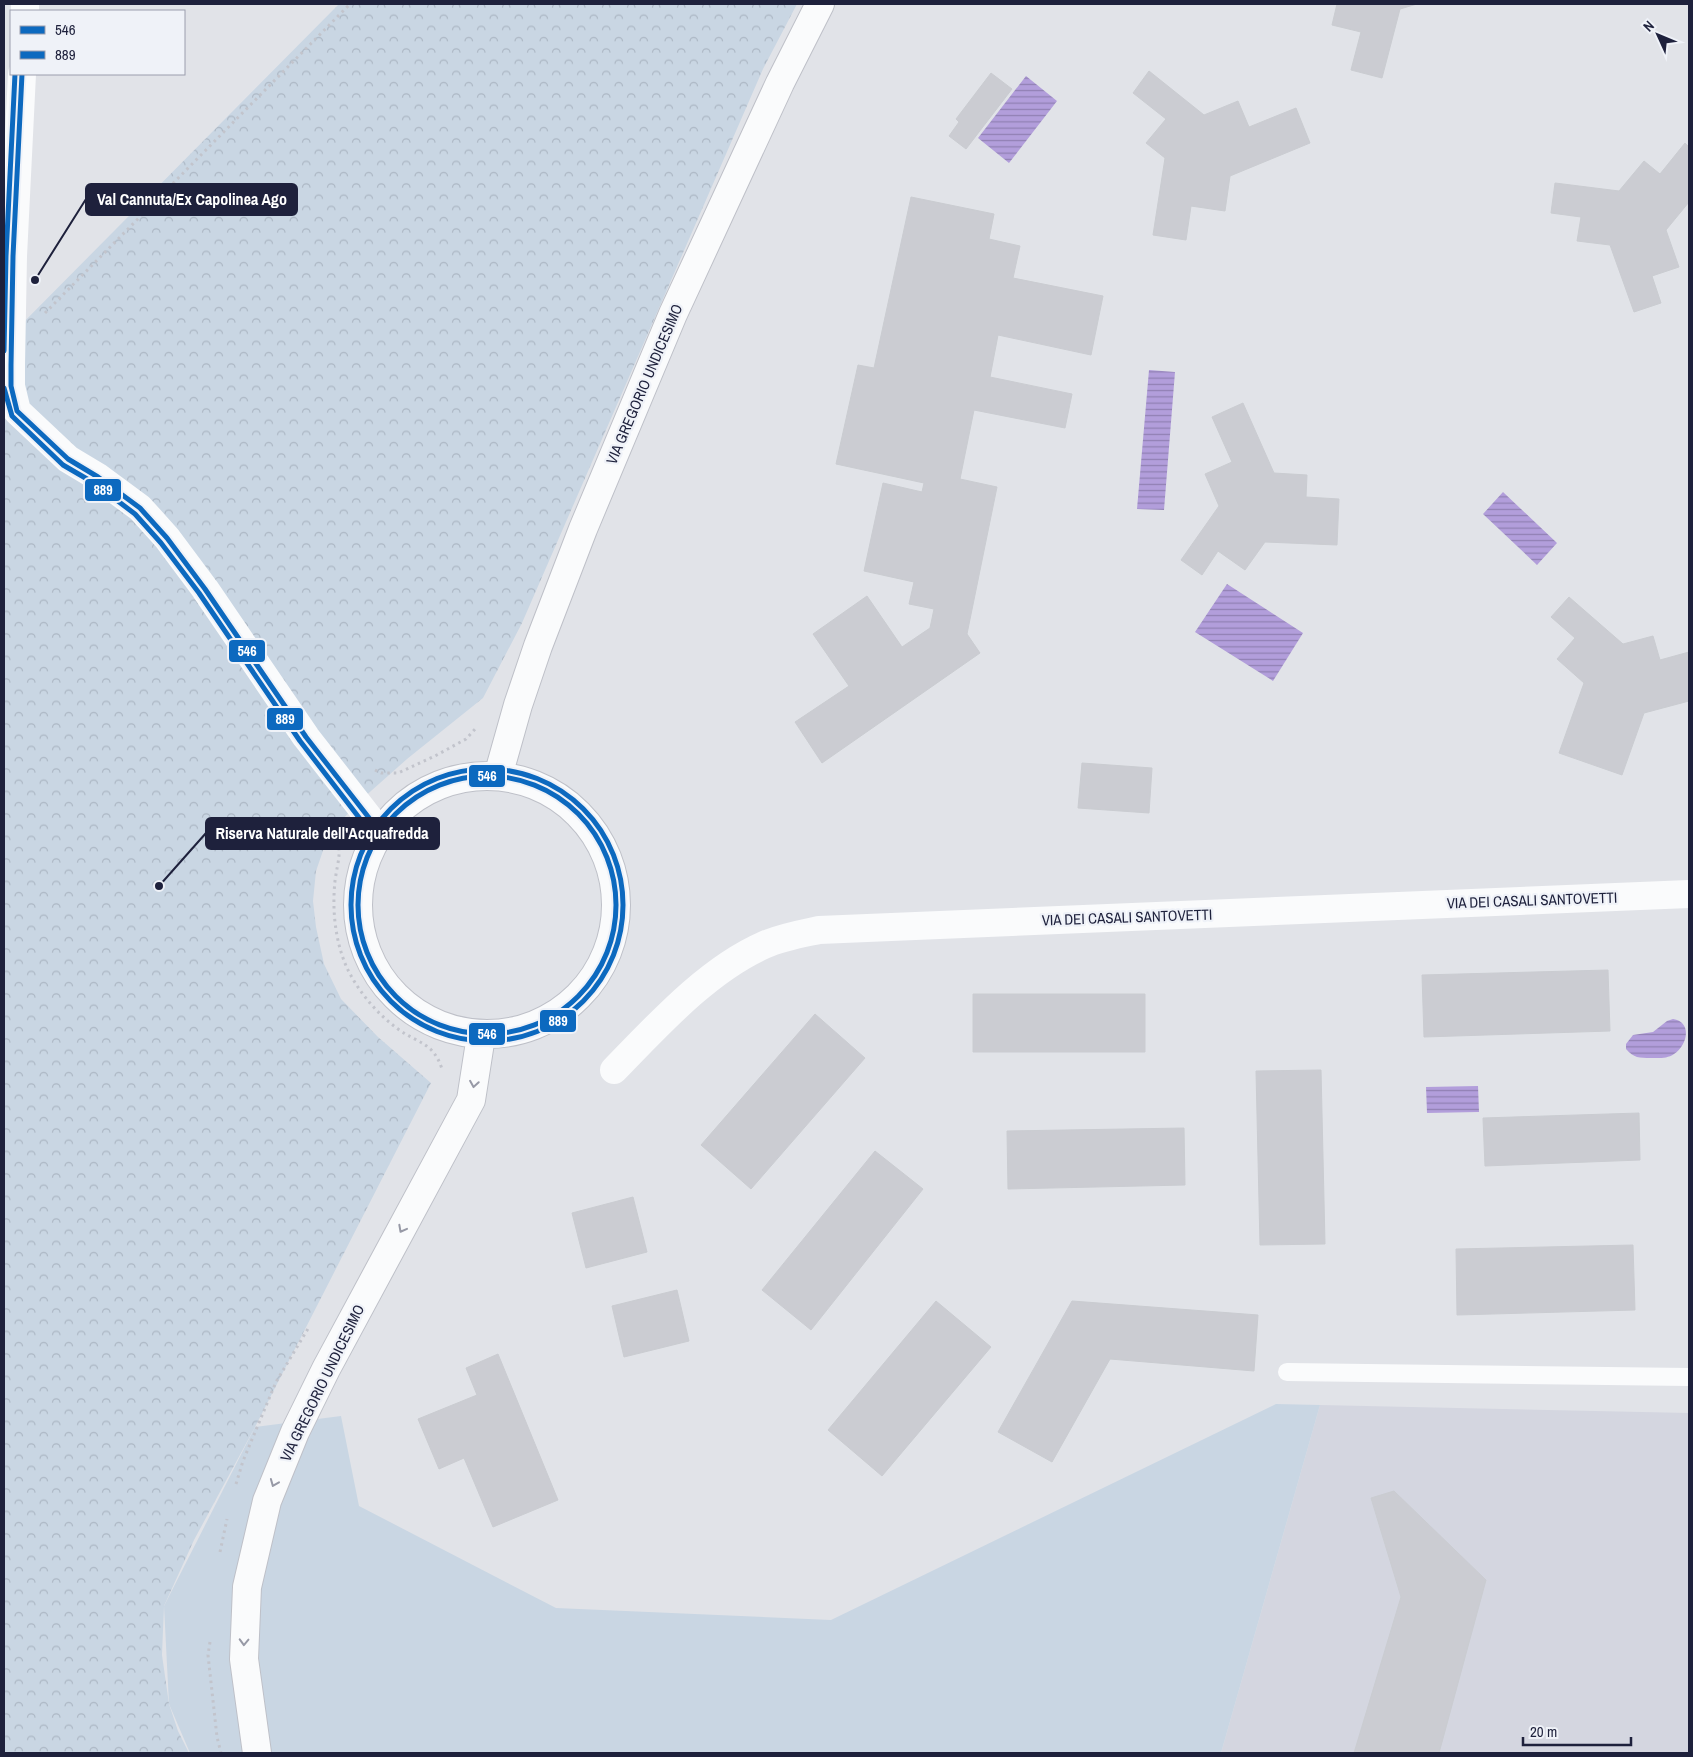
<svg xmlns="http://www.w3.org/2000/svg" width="1693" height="1757" viewBox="0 0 1693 1757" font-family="'Archivo Narrow',sans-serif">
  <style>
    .built { fill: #d4d6e0 }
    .grass { fill: #c9d6e3 }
    .park { fill: url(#park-crowns) }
    .water { fill: url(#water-rules) }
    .building { fill: #cbccd2; stroke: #caccd1 }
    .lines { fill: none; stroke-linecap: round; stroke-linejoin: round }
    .secondary-casing { stroke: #bec0c8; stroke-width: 30 }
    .path { stroke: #c2c4cc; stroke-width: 3; stroke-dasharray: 2.5 4; stroke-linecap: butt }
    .lane { stroke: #fafbfc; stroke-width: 18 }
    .street { stroke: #fafbfc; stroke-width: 28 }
    .secondary { stroke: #fafbfc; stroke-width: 28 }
    .bus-1-casing { stroke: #eff2f8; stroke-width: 9 }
    .bus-2-casing { stroke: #eff2f8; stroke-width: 9 }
    .bus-1 { stroke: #0c69bf; stroke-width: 5 }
    .bus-2 { stroke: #0c69bf; stroke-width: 5 }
    .oneway { stroke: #9799a6 }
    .labels { text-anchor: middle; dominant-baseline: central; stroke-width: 4.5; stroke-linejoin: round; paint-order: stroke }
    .street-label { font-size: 15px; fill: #1e213c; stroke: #eff2f8 }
    .leader { fill: none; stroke: #1e213c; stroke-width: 2 }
    .callout-dot { fill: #1e213c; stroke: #eff2f8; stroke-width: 2 }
    .callout { fill: #1e213c; stroke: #1e213c; stroke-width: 2 }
    .callout-label { font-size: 16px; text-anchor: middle; font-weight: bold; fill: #fff }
    .line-badge { stroke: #eff2f8; stroke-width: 2 }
    .badge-label { font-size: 14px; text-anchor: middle; font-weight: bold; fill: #fff }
  </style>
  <defs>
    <pattern id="park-crowns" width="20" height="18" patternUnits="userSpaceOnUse" patternTransform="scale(1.25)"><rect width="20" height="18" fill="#c9d6e3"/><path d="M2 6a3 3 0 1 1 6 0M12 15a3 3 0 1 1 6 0" fill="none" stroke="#acb7c4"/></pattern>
    <pattern id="water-rules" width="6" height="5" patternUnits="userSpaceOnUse" patternTransform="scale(1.25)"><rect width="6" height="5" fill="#b29edb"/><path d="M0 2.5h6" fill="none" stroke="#9080b3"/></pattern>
  </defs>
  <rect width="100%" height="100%" fill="#e1e3e8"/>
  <path class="built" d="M1320,1405L1689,1413V1753H1221Z"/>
  <path class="grass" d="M1276,1404L1320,1405L1221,1753H190L169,1704L164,1606L255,1427L341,1416L359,1506L556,1608L831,1620Z"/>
  <path class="park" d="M339,4H797L763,69L522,623L483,698L407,759L362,799L341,821L326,842L316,871L313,901L316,927L324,964L341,999L378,1037L431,1083L255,1427L194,1540L164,1606L162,1655L169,1704L178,1731L189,1753H4V342Z"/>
  <path class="water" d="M1026,76L1057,101L1009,163L978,138Z
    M1149,370L1175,372L1164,510L1137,509Z
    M1503,492L1557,543L1537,565L1483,514Z
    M1227,584L1303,633L1273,681L1195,632Z
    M1673,1019C1693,1022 1687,1046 1674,1054C1667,1059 1658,1058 1651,1058C1639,1058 1634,1058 1626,1049V1044L1633,1035L1653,1032L1667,1021Z
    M1478,1086L1479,1112L1427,1113L1426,1087Z"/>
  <path class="building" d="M1337,4H1417L1400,9L1382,78L1351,70L1361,32L1332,25Z
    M1149,71L1204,115L1238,101L1249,127L1296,108L1310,143L1230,176L1225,211L1191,206L1186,240L1153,235L1165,158L1146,143L1166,119L1133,93Z
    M991,73L1012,89L966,149L949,136L959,122L956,119Z
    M1685,143L1689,147V202L1666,230L1679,267L1652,276L1661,303L1634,312L1610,245L1577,241L1581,217L1551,213L1555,183L1619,191L1644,161L1660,174Z
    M911,197L994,214L989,239L1020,246L1013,278L1103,296L1091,355L998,335L990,377L1072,394L1065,428L974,410L960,479L997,487L967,634L980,653L822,763L795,722L849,686L813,634L867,596L902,647L930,628L934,609L909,604L914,582L864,571L883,483L922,492L924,483L836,464L858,365L874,368Z
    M1243,403L1274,473L1307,475L1306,497L1339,499L1337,545L1265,542L1245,570L1218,551L1202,575L1181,560L1219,506L1205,474L1232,462L1212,417Z
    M1569,597L1623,644L1653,636L1660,660L1689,652V701L1644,713L1622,775L1559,753L1584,683L1557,659L1575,638L1551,617Z
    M1082,763L1152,768L1149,813L1078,808Z
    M1608,970L1610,1031L1424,1037L1422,975Z
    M973,994H1145V1052H973Z
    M815,1014L865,1058L751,1189L701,1145Z
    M1321,1070L1325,1244L1260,1245L1256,1071Z
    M1639,1113L1640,1160L1485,1166L1483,1118Z
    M1184,1128L1185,1185L1008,1189L1007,1131Z
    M875,1151L923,1189L811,1330L762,1290Z
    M633,1197L647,1252L586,1268L572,1213Z
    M1633,1245L1635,1310L1457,1315L1456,1249Z
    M677,1290L689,1341L624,1357L612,1306Z
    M936,1301L991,1347L882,1476L828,1430Z
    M1072,1301L1258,1315L1254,1371L1110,1359L1052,1462L998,1432Z
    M498,1354L558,1500L493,1527L464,1458L439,1469L418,1419L477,1395L466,1368Z
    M1394,1491L1486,1580L1439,1753H1354L1401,1597L1371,1498Z"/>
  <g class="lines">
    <defs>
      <path id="secondary" d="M358 905a129 129 0 1 1 258 0a129 129 0 1 1-258 0Z
        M498,776L518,705L538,646L583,529L673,314L780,83L820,4
        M257,1753L244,1659L247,1587L267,1501L295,1432L326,1369L471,1100L481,1036"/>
    </defs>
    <use href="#secondary" class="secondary-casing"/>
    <path class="path" d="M45,313L350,4
      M375,770L381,773H398L435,756L466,739L477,727
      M334,829C343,853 338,858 335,881C332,910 335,941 347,968C358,991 377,1014 398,1029C419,1044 433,1042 442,1069
      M236,1484L243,1461L276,1382L309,1327
      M220,1552L227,1519
      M210,1642L208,1655L217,1737L221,1753"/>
    <path class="lane" d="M1287,1372L1689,1377"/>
    <path class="street" d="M25,11V4
      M22,74L13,256L11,365V386L17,411L68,459L98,477L140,508L167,538L205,589L306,737L380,832
      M614,1070C657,1026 707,970 764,945C782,937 800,934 819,930L1689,894"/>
    <use href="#secondary" class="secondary"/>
    <defs>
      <path id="bus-1" d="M22,74L13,256L11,365V386L17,411L68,459L98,477L140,508L167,538L205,589L306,737L380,832
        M358 905a129 129 0 1 1 258 0a129 129 0 1 1-258 0Z"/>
      <path id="bus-2" d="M4,351L6,256L15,74
        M4,388L12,416L63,465L94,483L135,514L161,543L199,593L300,741L374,837
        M351 905a136 136 0 1 1 272 0a136 136 0 1 1-272 0Z"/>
    </defs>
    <use href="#bus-1" class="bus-1-casing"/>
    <use href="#bus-2" class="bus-2-casing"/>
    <use href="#bus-1" class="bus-1"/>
    <use href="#bus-2" class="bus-2"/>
  </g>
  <defs><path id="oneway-chevron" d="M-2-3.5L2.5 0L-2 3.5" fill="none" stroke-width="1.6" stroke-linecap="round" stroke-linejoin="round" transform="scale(1.25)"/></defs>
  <g class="oneway">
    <use href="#oneway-chevron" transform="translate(474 1084) rotate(99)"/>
    <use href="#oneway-chevron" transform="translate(402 1229) rotate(118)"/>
    <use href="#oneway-chevron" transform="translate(274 1483) rotate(112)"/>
    <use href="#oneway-chevron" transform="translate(244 1642) rotate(92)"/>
  </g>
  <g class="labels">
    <g class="street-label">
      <text transform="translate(644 384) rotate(-67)">VIA GREGORIO UNDICESIMO</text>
      <text transform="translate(1532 900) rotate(-2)">VIA DEI CASALI SANTOVETTI</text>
      <text transform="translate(1127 917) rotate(-2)">VIA DEI CASALI SANTOVETTI</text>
      <text transform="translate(322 1383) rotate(-64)">VIA GREGORIO UNDICESIMO</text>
    </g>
  </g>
  <path class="leader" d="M35 280L86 199M159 886L206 833"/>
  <g class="callout-dot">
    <circle cx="35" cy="280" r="5"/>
    <circle cx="159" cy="886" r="5"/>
  </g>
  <g class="callout">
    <rect x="86" y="184" width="211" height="31" rx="5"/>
    <rect x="206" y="818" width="233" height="31" rx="5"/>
  </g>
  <g class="callout-label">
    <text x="192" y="205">Val Cannuta/Ex Capolinea Ago</text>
    <text x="322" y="839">Riserva Naturale dell'Acquafredda</text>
  </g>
  <g class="line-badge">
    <rect x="84" y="478" width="38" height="24" rx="5" fill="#0c69bf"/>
    <rect x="228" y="639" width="38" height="24" rx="5" fill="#0c69bf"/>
    <rect x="266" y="707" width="38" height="24" rx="5" fill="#0c69bf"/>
    <rect x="468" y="764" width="38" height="24" rx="5" fill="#0c69bf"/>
    <rect x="539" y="1009" width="38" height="24" rx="5" fill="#0c69bf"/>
    <rect x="468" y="1022" width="38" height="24" rx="5" fill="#0c69bf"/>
  </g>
  <g class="badge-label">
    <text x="103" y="495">889</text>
    <text x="247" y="656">546</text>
    <text x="285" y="724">889</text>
    <text x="487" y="781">546</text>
    <text x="558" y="1026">889</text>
    <text x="487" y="1039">546</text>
  </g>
  <rect width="1693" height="1757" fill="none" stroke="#1e213c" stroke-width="10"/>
  <rect x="10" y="10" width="175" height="65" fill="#eff2f8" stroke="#9b9ead"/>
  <rect x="20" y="26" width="25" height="8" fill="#0c69bf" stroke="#9b9ead"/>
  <text x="55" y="35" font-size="15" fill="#1e213c">546</text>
  <rect x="20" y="51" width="25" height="8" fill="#0c69bf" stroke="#9b9ead"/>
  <text x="55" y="60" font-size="15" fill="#1e213c">889</text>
  <g transform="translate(1658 35) rotate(314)" stroke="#eff2f8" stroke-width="4" paint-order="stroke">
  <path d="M0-4L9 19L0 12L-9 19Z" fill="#1e213c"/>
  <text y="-8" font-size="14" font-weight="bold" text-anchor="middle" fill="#1e213c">N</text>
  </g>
  <path d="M1523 1737v8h108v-8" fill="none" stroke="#1e213c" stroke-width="2.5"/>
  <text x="1530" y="1737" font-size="15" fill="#1e213c" stroke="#eff2f8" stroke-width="4" paint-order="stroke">20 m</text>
</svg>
